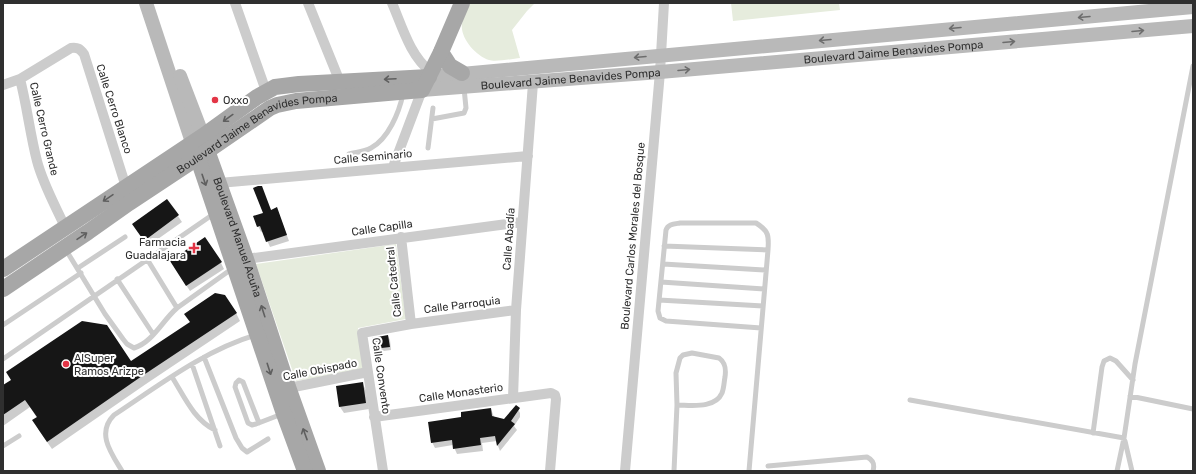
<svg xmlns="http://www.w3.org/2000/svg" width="1196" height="474" viewBox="0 0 1196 474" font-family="Rubik,sans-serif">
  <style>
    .green { fill: #e6ecdd }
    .shadow { fill: #0003 }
    .building { fill: #161616 }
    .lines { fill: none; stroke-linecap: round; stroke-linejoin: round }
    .lane { stroke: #ccc; stroke-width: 5 }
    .street { stroke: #ccc; stroke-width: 10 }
    .secondary { stroke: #b9b9b9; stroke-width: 14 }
    .primary { stroke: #a7a7a7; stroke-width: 16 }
    .oneway { stroke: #6d6d6d }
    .oneway2 { stroke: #5f5f5f }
    .poi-dot { fill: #e33546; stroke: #fff; stroke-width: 1.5 }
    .labels { text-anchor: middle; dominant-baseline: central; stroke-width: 4; stroke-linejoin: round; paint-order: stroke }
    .street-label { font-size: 11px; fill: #2f2f2f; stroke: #fff }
    .poi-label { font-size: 11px; fill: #2f2f2f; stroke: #fff; text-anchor: start }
  </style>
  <rect width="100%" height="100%" fill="#fff"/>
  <path class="green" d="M470,3H535L527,11L512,30L520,58C512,59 495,62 489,60C476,56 460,38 462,24C463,17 468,9 470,3Z
    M731,3H839L840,10L733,21Z
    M396,244L406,319L358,328L364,370L296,381L256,264Z"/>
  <path class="shadow" d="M261,187L271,210L279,214L289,241L270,247L263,231L261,232L258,226L264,213Z
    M167,200L182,222L148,246L137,230Z
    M221,263L224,269L190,291L174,267Z
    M236,313L240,321L146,384L52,449L38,429L37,418L30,407L3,426V387L131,362Z
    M388,336L390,340L391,350L376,352L374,348Z
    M362,383L366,390L369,409L344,413L340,407L337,387Z
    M517,407L520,413V417L514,426L517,430L500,451L498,446L497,441L482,443L483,451L457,454L453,445L435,448L432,442L463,417L491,409L494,417L504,420Z"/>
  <path class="building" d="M258,186H262L271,210L277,207L287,235L266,242L260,226L257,227L253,216L263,213L253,188Z
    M167,199L179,215L144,241L132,224Z
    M205,237L222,262L186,286L170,261Z
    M215,293L225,295L237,313L142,376L47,442L32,420L37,417L25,400L3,415V385L11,380L6,372L82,321L107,325L131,361L190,322L184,314Z
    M388,335L390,347L373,349L372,338Z
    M363,382L366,403L339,407L336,386Z
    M516,405L520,408L511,421L515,424L497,446L495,436L480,438L481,445L453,449L452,440L431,443L428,422L461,417V412L491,408L492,416L504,419Z"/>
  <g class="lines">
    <path class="lane" d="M432,119L464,113L466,108L464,88
      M428,148L433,108
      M349,154C357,152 364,152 371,148C388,139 399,113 403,94
      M664,246L768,250
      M66,250L105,314L123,339L127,344L134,348C153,342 162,321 177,308L233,268
      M147,259L177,308
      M663,264L766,270
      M78,268L125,237
      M117,279L153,334
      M661,282L764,289
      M659,300L763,306
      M3,325L81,273
      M204,357L236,438L242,448L247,452L268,439
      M3,359L215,213
      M192,364L220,446
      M172,377C184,396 194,420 215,430
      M1130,396L1193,409
      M910,400L1124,438
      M259,423L243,382L239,380L236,383L235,387L248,423L252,425L256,424L282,414
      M1093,433L1102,367L1104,361L1110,358L1116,361L1133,380
      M1125,441L1132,471
      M3,446L19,436
      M768,466L867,457C873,460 875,464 873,471
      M122,471C111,453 96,433 114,415C158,386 205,350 256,335
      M674,471L677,405L676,373L680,358L683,355L692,353L719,358C726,363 726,370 725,377C724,382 724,388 722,393C715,409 691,405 677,405
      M749,471L768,250C769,236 769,231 756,223H680C674,224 668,224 666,230L658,311L660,318L666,321L761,328
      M1117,471L1124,438L1135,364L1193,66"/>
    <path class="street" d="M235,3L266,91
      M308,3L340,82
      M392,3C402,26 410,56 431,72
      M20,79C27,106 30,134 37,161C43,184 55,205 65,227
      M3,85L20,79L71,48C78,47 80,49 84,54L126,187
      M393,167L422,90
      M219,183L528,156
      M401,237L411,324
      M246,259L522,222
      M284,389L368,372
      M513,398L516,310L533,83
      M374,417L551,393L555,395L556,399L550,471
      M383,471L362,333L411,324L516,310
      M625,471L660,72L664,3"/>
    <g class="secondary">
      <path d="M146,3L192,142"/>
      <path d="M180,76L203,136"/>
      <path d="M429,77L1193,7"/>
      <path id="s1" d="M422,90L660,72L1193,26"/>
    </g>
    <g class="primary">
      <path d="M441,52L450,66L462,73"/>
      <path id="s2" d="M204,142L246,259L288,387L318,471"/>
      <path d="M195,150L284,414L305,471"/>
      <path d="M3,269L203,136L257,97L275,87L299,84L429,77"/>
      <path id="s3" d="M3,289L88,232L129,203L197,158L270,108L277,105L296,101L422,90L441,52L462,3"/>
    </g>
  </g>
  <defs><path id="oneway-shaft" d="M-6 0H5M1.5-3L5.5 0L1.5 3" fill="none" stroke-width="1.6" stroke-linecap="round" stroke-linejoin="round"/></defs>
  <g class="oneway">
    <use href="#oneway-shaft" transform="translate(1084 17) rotate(175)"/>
    <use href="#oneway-shaft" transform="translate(955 28) rotate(175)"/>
    <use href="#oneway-shaft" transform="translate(1138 31) rotate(-5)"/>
    <use href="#oneway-shaft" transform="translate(825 40) rotate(175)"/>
    <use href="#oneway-shaft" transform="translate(1009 42) rotate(-5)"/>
    <use href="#oneway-shaft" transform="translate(640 57) rotate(175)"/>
    <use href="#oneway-shaft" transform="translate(684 70) rotate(-5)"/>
  </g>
  <g class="oneway2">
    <use href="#oneway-shaft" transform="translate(390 79) rotate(177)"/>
    <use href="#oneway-shaft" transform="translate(228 118) rotate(144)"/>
    <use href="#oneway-shaft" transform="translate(204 180) rotate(71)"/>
    <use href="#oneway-shaft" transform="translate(108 198) rotate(146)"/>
    <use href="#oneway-shaft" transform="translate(82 236) rotate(-34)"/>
    <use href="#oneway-shaft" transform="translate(263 311) rotate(-108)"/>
    <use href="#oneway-shaft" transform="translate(269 369) rotate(72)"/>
    <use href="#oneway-shaft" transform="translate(305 434) rotate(-110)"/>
  </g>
  <g class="poi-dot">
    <circle cx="215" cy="100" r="4"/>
    <path d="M192 242h4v4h4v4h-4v4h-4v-4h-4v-4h4z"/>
    <circle cx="66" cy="364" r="4"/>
  </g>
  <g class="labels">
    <g class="street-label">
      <text stroke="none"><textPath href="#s1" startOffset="473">Boulevard Jaime Benavides Pompa</textPath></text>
      <text stroke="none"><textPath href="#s1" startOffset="149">Boulevard Jaime Benavides Pompa</textPath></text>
      <text transform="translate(114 109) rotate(72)">Calle Cerro Blanco</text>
      <text transform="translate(44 129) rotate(77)">Calle Cerro Grande</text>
      <text stroke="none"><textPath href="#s3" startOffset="301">Boulevard Jaime Benavides Pompa</textPath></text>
      <text transform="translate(373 157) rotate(-5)">Calle Seminario</text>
      <text transform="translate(382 228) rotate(-8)">Calle Capilla</text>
      <text transform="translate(633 236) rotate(-85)">Boulevard Carlos Morales del Bosque</text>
      <text stroke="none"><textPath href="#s2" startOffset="101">Boulevard Manuel Acuña</textPath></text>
      <text transform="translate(509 239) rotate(-86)">Calle Abadía</text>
      <text transform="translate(394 282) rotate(-96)">Calle Catedral</text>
      <text transform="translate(462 305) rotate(-7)">Calle Parroquia</text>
      <text transform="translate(320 370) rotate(-11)">Calle Obispado</text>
      <text transform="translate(381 376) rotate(82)">Calle Convento</text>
      <text transform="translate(461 393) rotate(-8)">Calle Monasterio</text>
    </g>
    <g class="poi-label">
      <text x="223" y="100">Oxxo</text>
      <text x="186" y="242" text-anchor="end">Farmacia<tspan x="186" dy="13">Guadalajara</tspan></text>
      <text x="74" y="358">AlSuper<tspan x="74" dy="13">Ramos Arizpe</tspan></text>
    </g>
  </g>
  <rect width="1196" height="474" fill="none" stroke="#2f2f2f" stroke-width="8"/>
</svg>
